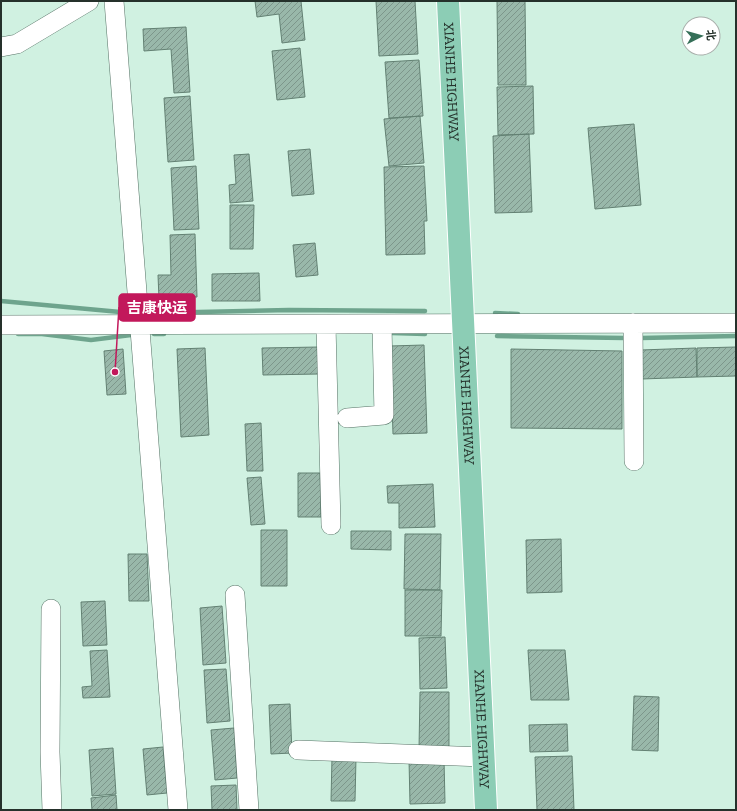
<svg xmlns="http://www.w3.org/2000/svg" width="737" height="811" viewBox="0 0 737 811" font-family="'Zilla Slab','Noto Sans SC',serif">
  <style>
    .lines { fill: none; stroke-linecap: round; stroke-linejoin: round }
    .stream { stroke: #6ea48d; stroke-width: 4.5 }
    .building { fill: url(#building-hatch); stroke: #638173 }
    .minor-casing { stroke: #557265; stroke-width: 20 }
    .major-casing { stroke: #fff; stroke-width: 24 }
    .minor { stroke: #fff; stroke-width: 19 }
    .major { stroke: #8ccdb5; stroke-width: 22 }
    .labels { text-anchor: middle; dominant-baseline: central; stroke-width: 3.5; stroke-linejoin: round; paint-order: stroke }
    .street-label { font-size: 14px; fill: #25312b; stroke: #fff }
    .leader { fill: none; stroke: #c2185b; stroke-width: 1.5 }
    .callout-dot { fill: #c2185b; stroke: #fff; stroke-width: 1.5 }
    .callout { fill: #c2185b; stroke: #c2185b; stroke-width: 1.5 }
    .callout-label { font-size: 15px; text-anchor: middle; font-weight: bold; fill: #fff }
  </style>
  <defs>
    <pattern id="building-hatch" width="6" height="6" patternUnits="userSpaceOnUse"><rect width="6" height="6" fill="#99b8aa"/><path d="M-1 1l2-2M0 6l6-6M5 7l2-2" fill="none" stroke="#7d968b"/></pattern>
  </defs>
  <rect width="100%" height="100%" fill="#d0f1e1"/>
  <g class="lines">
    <path class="stream" d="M1,301L131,313
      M153,313L289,310L425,311
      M495,313L518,314
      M392,333L425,334
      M18,334H42L91,340L131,335
      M154,334H164
      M497,336L624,338
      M641,338L736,336"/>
  </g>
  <path class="building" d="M255,1H301L305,40L282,43L279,14L257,17Z
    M376,1H415L418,54L379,56Z
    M497,1H525L526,85H498Z
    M186,27L190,92L174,93L171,49L144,51L143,29Z
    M300,48L305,97L277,100L272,51Z
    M419,60L423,116L389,118L385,62Z
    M533,86L534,134L498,135L497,87Z
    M190,96L194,160L168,162L164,98Z
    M420,116L424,163L389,166L384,119Z
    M634,124L641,205L595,209L588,128Z
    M529,134L532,212L495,213L493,136Z
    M310,149L314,194L292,196L288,151Z
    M249,154L253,201L230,203L229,185L236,184L234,155Z
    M196,166L199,229L174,230L171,168Z
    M424,166L427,221H424L425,254L386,255L384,167Z
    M230,205H254L253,249H230Z
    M195,234L197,297L159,299L158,275H171L170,235Z
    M315,243L318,275L296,277L293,245Z
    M259,273L260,301H212V274Z
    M424,345L427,433L393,434L390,346Z
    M319,347V374L263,375L262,348Z
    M736,347V376L697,377V348Z
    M205,348L209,435L181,437L177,349Z
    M696,348L697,377L642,379L641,350Z
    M123,349L126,394L107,395L104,351Z
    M511,349L622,351V429L511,428Z
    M261,423L263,471H247L245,424Z
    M298,473H320L321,517H298Z
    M261,477L265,524L251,525L247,478Z
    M433,484L435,527L399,528V503H388L387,486Z
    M261,530H287V586H261Z
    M351,531H391V550L351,549Z
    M405,534H441L440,590L404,589Z
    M561,539L562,592L527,593L526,540Z
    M128,554H147L149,601H129Z
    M405,590H442L441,636H405Z
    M105,601L107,645L83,646L81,602Z
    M222,606L226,663L203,665L200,608Z
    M445,637L447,688L420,689L419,638Z
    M107,650L110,697L83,698L82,687L92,686L90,651Z
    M528,650H565L569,700H531Z
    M226,669L230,721L207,723L204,670Z
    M420,692H449V749H419Z
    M634,696L659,697L658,751L632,750Z
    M290,704L292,753L271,754L269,705Z
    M567,724L568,751L530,752L529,725Z
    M234,728L237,778L215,780L211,730Z
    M163,747L167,793L147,795L143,749Z
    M113,748L116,794L92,796L89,750Z
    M572,756L574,810H537L535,757Z
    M332,757L356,758L355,801H331Z
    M409,759H444L445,803L410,804Z
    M236,785L237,810H212L211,786Z
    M116,795L117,810H92L91,798Z"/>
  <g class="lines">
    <defs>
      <path id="minor" d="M114,1L178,810
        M1,47L17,44L89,1
        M633,323L634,461
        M1,325L736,323
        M326,325L331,525
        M347,418L384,415L382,325
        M235,595L249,810
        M51,609L50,752L52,810
        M298,750L483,757"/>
      <g id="major">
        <path id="s1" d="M448,1L486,810"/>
      </g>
    </defs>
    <use href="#minor" class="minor-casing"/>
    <use href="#major" class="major-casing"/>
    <use href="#minor" class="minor"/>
    <use href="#major" class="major"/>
  </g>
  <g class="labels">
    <g class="street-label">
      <text stroke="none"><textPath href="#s1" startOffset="81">XIANHE HIGHWAY</textPath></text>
      <text stroke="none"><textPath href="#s1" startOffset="405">XIANHE HIGHWAY</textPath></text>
      <text stroke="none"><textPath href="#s1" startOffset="729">XIANHE HIGHWAY</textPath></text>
    </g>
  </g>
  <path class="leader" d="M115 372L119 307"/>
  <circle class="callout-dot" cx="115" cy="372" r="4"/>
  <rect class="callout" x="119" y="294" width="76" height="27" rx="4"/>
  <g class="callout-label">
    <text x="157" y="313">吉康快运</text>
  </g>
  <rect width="737" height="811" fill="none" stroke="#25312b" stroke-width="4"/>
  <g transform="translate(701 36) rotate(84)"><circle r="19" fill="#ffffff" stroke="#a8adaa"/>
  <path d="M0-3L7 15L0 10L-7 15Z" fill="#356f58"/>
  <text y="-6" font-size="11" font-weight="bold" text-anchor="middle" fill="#25312b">北</text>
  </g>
</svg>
